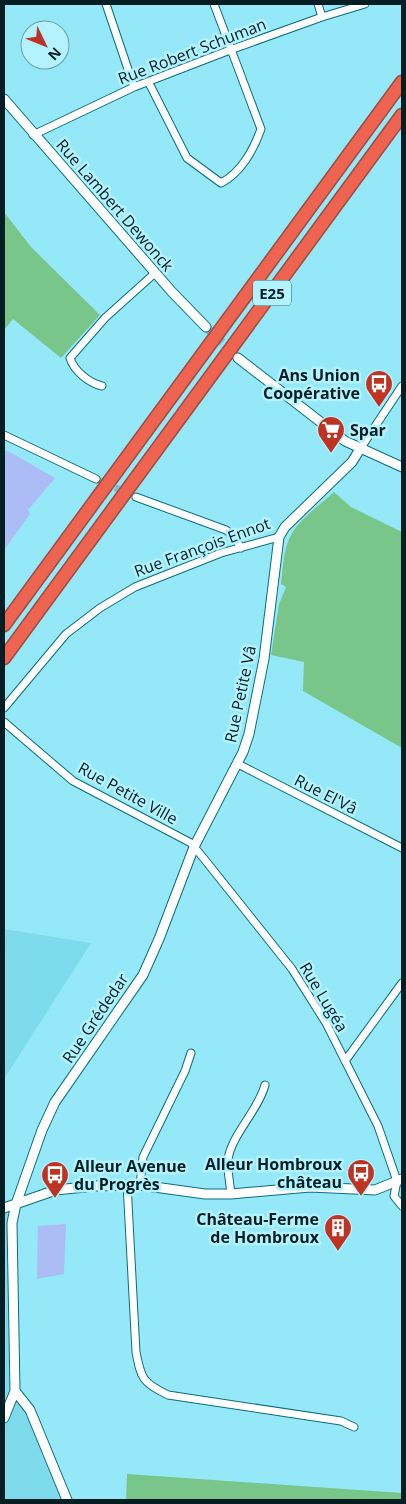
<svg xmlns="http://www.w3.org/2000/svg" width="406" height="1504" viewBox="0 0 406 1504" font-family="'Open Sans',sans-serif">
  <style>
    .built { fill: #7ddbec }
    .green { fill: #79c68b }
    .water { fill: #abbdf4 }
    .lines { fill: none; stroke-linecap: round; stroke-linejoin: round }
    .minor-tunnel { stroke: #78c0cd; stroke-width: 7; stroke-dasharray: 7 3.5; stroke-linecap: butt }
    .tertiary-tunnel { stroke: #78c0cd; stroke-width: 9; stroke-dasharray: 9 4.5; stroke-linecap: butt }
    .minor-casing { stroke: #0a6e7d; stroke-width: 9 }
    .tertiary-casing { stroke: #0a6e7d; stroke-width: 11 }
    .motorway-casing { stroke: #9c4c40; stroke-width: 15 }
    .minor { stroke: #fff; stroke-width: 7 }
    .tertiary { stroke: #fff; stroke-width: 9 }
    .motorway { stroke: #ee6450; stroke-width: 12 }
    .labels { text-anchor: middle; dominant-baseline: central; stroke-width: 5; stroke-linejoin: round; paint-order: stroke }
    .shield { fill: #b2f3ff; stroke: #385e65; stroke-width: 1 }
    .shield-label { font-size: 15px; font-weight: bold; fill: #041e23 }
    .street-label { font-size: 16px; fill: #041e23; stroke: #b2f3ff }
    .poi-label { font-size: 16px; font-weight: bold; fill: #041e23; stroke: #b2f3ff; text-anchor: end }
  </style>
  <rect width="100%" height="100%" fill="#95e8f8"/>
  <path class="built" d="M4,929L91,943L4,1079Z
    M11,1208L12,1369L39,1443L63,1500H4V1211Z"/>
  <path class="green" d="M4,212L31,247L100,315L61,358L13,319L4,330Z
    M334,492L351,507L402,532V748L303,691L304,662L271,655L279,604L286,587L281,584C283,569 283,551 290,537C297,521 321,504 334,492Z
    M127,1474L402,1493V1500H126Z"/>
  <path class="water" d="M6,450L55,478L28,510L30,514L4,550V454Z
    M66,1224L64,1274L37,1279L38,1226Z"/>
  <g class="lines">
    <path class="minor-tunnel" d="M96,479L136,497"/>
    <path class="tertiary-tunnel" d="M206,327L238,358"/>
    <defs>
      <path id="minor" d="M106,4L134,87
        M318,4L322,17
        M149,83L187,158L221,183C241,173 254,149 261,129L214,4
        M33,135L134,87L230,50L322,17L365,4
        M102,386C89,383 74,371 70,358L105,318L155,273
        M4,435L96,479
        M360,449L402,386
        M136,497L226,530L234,536L241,548
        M4,708L66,634L100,608L135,587L221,553L279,537
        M4,722L73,781L191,843L205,860L292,969L326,1023L378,1126L397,1181L394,1196L402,1206
        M238,764L402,848
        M345,1061L402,983
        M127,1184L136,1352C141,1379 143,1383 168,1395L341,1421L354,1427
        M140,1185L143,1157L185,1071L191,1053
        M231,1194C230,1183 227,1170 228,1159C232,1134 258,1111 265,1085"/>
      <path id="tertiary" d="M4,99L172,292L206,327
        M238,358L345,441L402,467
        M4,1208L56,1190L95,1186L140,1185L205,1194H231L310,1187L375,1190L402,1179
        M15,1391L30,1410L67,1500
        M4,1418L15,1391L12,1223L16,1204L42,1130L55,1102L143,975L159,939L194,847L243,752L249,734L264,659L279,537L285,527L352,462L360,449"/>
      <path id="motorway" d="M4,625L402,82
        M4,658L402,115"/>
    </defs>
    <use href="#minor" class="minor-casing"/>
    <use href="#tertiary" class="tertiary-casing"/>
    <use href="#motorway" class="motorway-casing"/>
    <use href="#minor" class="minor"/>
    <use href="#tertiary" class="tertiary"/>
    <use href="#motorway" class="motorway"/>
  </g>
  <defs>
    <symbol id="bus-pin" viewBox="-11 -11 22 30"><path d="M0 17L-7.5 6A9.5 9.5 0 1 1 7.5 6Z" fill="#bf3322" stroke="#b2f3ff"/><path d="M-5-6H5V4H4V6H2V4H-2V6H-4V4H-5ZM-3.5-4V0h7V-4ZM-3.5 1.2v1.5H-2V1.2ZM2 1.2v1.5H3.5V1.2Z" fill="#fff"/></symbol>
    <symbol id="supermarket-pin" viewBox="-11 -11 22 30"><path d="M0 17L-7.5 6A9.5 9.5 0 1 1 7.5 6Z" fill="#bf3322" stroke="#b2f3ff"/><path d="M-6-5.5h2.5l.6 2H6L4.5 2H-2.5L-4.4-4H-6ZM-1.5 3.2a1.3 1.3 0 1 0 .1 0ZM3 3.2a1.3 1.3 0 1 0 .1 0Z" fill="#fff"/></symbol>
    <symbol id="building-pin" viewBox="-11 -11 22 30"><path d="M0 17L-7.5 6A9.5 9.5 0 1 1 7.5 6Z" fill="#bf3322" stroke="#b2f3ff"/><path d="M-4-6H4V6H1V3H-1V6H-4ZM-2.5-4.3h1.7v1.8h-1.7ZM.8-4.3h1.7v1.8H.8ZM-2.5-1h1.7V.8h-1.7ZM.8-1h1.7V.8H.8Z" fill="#fff"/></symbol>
  </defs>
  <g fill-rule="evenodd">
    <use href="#bus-pin" x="363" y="368" width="32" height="43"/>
    <use href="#supermarket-pin" x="315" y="414" width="32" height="43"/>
    <use href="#bus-pin" x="345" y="1157" width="32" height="43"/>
    <use href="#bus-pin" x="39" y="1159" width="32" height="43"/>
    <use href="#building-pin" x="322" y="1212" width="32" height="43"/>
  </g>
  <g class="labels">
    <rect class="shield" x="253" y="280.5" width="38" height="25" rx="4"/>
    <g class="shield-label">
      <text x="272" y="293">E25</text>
    </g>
    <g class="street-label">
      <text transform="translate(192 51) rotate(-21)">Rue Robert Schuman</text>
      <text transform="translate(115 205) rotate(49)">Rue Lambert Dewonck</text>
      <text transform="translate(202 547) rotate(-20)">Rue François Ennot</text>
      <text transform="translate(240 694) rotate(-78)">Rue Petite Vâ</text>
      <text transform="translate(128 793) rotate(29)">Rue Petite Ville</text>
      <text transform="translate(326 794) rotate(27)">Rue El'Vâ</text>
      <text transform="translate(324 997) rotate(59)">Rue Lugéa</text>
      <text transform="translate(95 1018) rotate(-56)">Rue Grédedar</text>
    </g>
    <g class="poi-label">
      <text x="360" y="375">Ans Union<tspan x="360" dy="18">Coopérative</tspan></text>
      <text x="350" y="430" text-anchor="start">Spar</text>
      <text x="342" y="1164">Alleur Hombroux<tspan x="342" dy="18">château</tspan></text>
      <text x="74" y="1166" text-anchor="start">Alleur Avenue<tspan x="74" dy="18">du Progrès</tspan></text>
      <text x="319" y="1219">Château-Ferme<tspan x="319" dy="18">de Hombroux</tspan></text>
    </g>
  </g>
  <rect width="406" height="1504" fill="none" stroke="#041e23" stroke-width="10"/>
  <g transform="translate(45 45) rotate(133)"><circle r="24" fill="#b2f3ff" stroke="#6c9ea7"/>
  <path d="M0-4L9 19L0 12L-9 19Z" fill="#bf3322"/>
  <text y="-8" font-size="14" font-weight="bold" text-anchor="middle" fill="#041e23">N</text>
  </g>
</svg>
